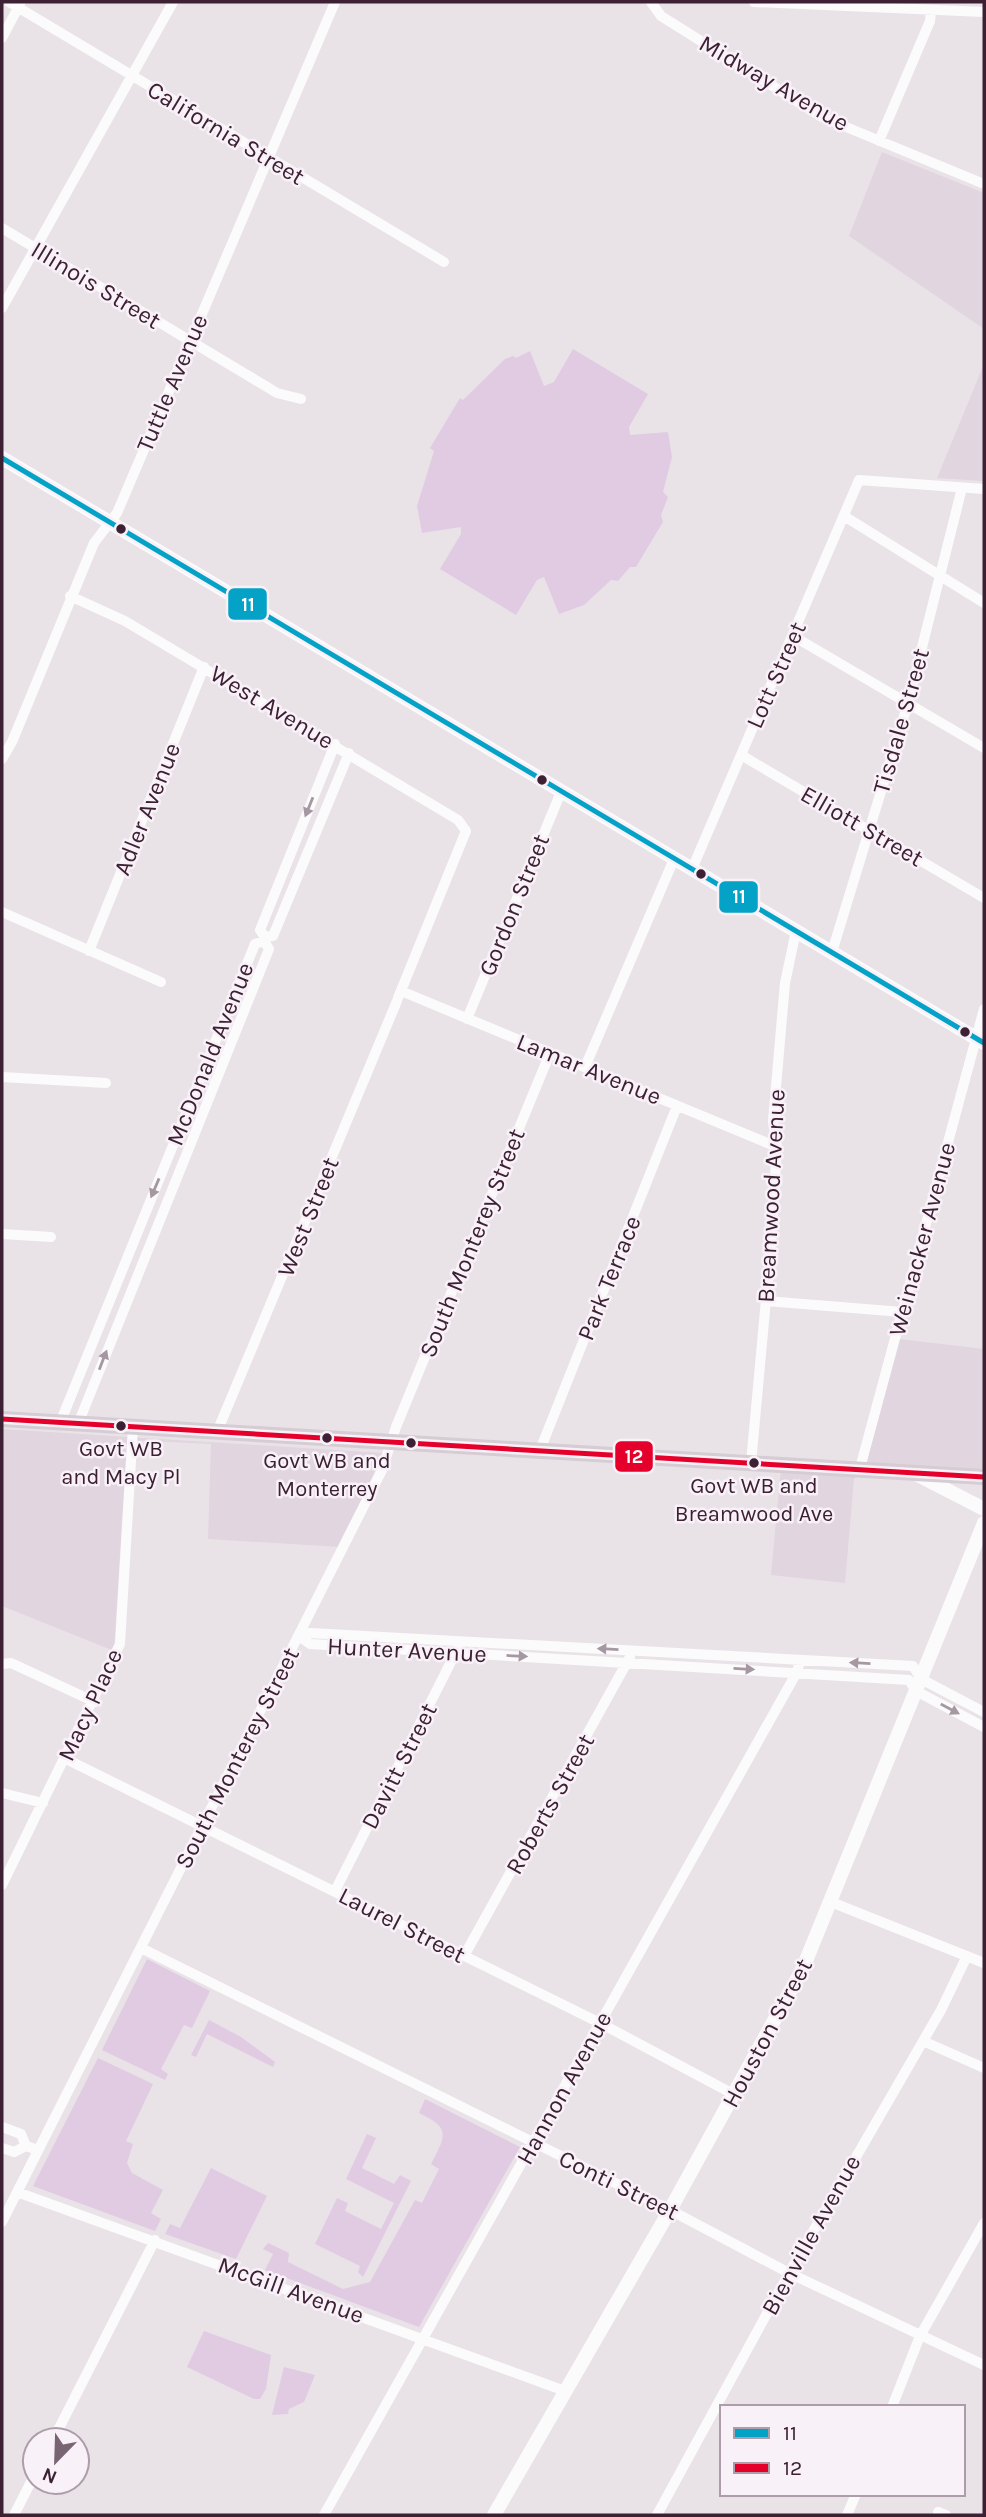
<svg xmlns="http://www.w3.org/2000/svg" width="986" height="2517" viewBox="0 0 986 2517" font-family="Karla,sans-serif">
  <style>
    .built { fill: #e1d5df }
    .green { fill: #e0cbe3 }
    .lines { fill: none; stroke-linecap: round; stroke-linejoin: round }
    .street { stroke: #fcfbfc; stroke-width: 10 }
    .secondary { stroke: #fcfbfc; stroke-width: 14 }
    .primary { stroke: #d5cdd3; stroke-width: 16 }
    .bus-1-casing { stroke: #f8f1f8; stroke-width: 10 }
    .bus-2-casing { stroke: #f8f1f8; stroke-width: 10 }
    .bus-1 { stroke: #03a2c6; stroke-width: 5 }
    .bus-2 { stroke: #e4002b; stroke-width: 5 }
    .oneway { fill: #a698a2 }
    .bus-dot { fill: #3d2034; stroke: #f8f1f8; stroke-width: 2.5 }
    .labels { text-anchor: middle; dominant-baseline: central; stroke-width: 5; stroke-linejoin: round; paint-order: stroke }
    .bus-label { font-size: 22px; fill: #3d2034; stroke: #f8f1f8 }
    .street-label { font-size: 24px; fill: #3d2034; stroke: #f8f1f8 }
    .line-badge { stroke: #f8f1f8; stroke-width: 2.5 }
    .badge-label { font-size: 19px; text-anchor: middle; font-weight: bold; fill: #fff }
  </style>
  <rect width="100%" height="100%" fill="#e9e3e8"/>
  <path class="built" d="M882,152L984,193V329L849,236Z
    M984,364V481L937,478Z
    M899,1339L984,1349V1470L873,1465L854,1479L845,1583L771,1575L782,1458L866,1464Z
    M2,1429L383,1453L341,1547L208,1539L211,1444L127,1440L114,1651L2,1606Z"/>
  <path class="green" d="M573,349L648,394L629,427L630,435L668,432L672,457L663,492L668,497L661,515L663,522L636,567H630L618,581L611,580L584,605L559,614L544,577L537,580L516,615L440,569L461,534V527L422,533L417,506L434,451L430,448L460,398L463,400L505,359L513,356L516,358L530,351L544,386L554,382Z
    M147,1959L210,1991L192,2028L184,2025L161,2069L168,2074L165,2080L102,2050Z
    M209,2020L241,2037L275,2062L273,2067L207,2034L196,2057L191,2055Z
    M98,2058L153,2084L126,2141L133,2144L127,2163L132,2173L163,2190L151,2213L161,2219L155,2231L33,2186Z
    M425,2099L520,2147L419,2327L265,2270L273,2254L263,2249L268,2243L289,2253L288,2262L343,2289L370,2282L415,2200L422,2203L439,2169L431,2164C446,2135 451,2128 419,2113Z
    M367,2134L376,2138L362,2168L394,2184L400,2175L411,2181L363,2277L358,2272L360,2266L315,2244L337,2198L348,2203L345,2211L381,2229L394,2203L346,2179Z
    M211,2168L267,2196L236,2259L165,2234L170,2224L180,2228Z
    M204,2331L271,2355L266,2389L260,2399H254L187,2367Z
    M284,2367L315,2375L304,2402L289,2409L288,2414L272,2415Z"/>
  <g class="lines">
    <path class="street" d="M9,2L444,262
      M651,2L661,16L822,117L984,184
      M754,2L984,12
      M2,38L20,4
      M879,141L930,21L931,10
      M2,228L277,393L301,399
      M2,308L173,2
      M844,516L984,603
      M70,596L125,621L458,820L466,831L398,998
      M793,636L984,748
      M335,744L260,930L265,937L273,936L349,753
      M741,755L984,898
      M2,759L12,742L94,543L117,513L335,2
      M692,869L859,480L984,489
      M2,912L161,982
      M89,951L204,667
      M832,952L908,703L962,488
      M401,991L777,1147
      M467,1019L561,792
      M585,1067L674,859
      M2,1077L106,1083
      M2,1234L51,1237
      M766,1301L902,1312
      M60,1423L255,944L264,941L269,949L78,1424
      M217,1432L397,1001
      M540,1450L677,1106
      M751,1463L770,1256L777,1147L773,1121L785,983L796,931
      M860,1468L984,1009
      M299,1636L310,1644L909,1680L916,1691L984,1727
      M304,1638L310,1633L913,1666L921,1679L984,1712
      M2,1664L11,1663L95,1702
      M66,1759L600,2023L735,2095
      M2,1793L43,1803
      M2,1885L120,1644L133,1427
      M335,1891L458,1648
      M831,1902L984,1963
      M141,1948L670,2210L789,2273L984,2365
      M464,1956L630,1657
      M923,2041L984,2068
      M2,2127L21,2134L26,2146L38,2150
      M2,2148L14,2152L26,2146
      M17,2192L565,2391
      M2,2222L382,1470L396,1427L550,1053
      M892,2407L920,2336L984,2223
      M53,2440L155,2240
      M938,2512L946,2515
      M14,2515L35,2474
      M324,2515L797,1672L800,1660
      M657,2515L789,2273L941,2010L967,1956
      M847,2515L856,2494"/>
    <path class="secondary" d="M2,458L984,1043
      M914,1473L984,1509
      M494,2515L670,2210L803,1968L984,1523"/>
    <path class="primary" d="M2,1419L984,1477"/>
    <defs>
      <path id="bus-1" d="M2,458L984,1043"/>
      <path id="bus-2" d="M2,1419L984,1477"/>
    </defs>
    <use href="#bus-1" class="bus-1-casing"/>
    <use href="#bus-2" class="bus-2-casing"/>
    <use href="#bus-1" class="bus-1"/>
    <use href="#bus-2" class="bus-2"/>
  </g>
  <defs><path id="oneway-solid" d="M-6-.8H1V-3.2L6.5 0L1 3.2V.8H-6Z" transform="scale(1.75)"/></defs>
  <g class="oneway">
    <use href="#oneway-solid" transform="translate(309 807) rotate(112)"/>
    <use href="#oneway-solid" transform="translate(155 1188) rotate(113)"/>
    <use href="#oneway-solid" transform="translate(103 1360) rotate(-69)"/>
    <use href="#oneway-solid" transform="translate(608 1649) rotate(-177)"/>
    <use href="#oneway-solid" transform="translate(517 1656) rotate(3)"/>
    <use href="#oneway-solid" transform="translate(860 1663) rotate(-177)"/>
    <use href="#oneway-solid" transform="translate(744 1669) rotate(3)"/>
    <use href="#oneway-solid" transform="translate(950 1709) rotate(28)"/>
  </g>
  <g class="bus-dot">
    <circle cx="121" cy="529" r="6"/>
    <circle cx="542" cy="780" r="6"/>
    <circle cx="701" cy="874" r="6"/>
    <circle cx="965" cy="1032" r="6"/>
    <circle cx="121" cy="1426" r="6"/>
    <circle cx="327" cy="1438" r="6"/>
    <circle cx="411" cy="1443" r="6"/>
    <circle cx="754" cy="1463" r="6"/>
  </g>
  <g class="labels">
    <g class="bus-label">
      <text x="121" y="1449">Govt WB<tspan x="121" dy="28">and Macy Pl</tspan></text>
      <text x="327" y="1461">Govt WB and<tspan x="327" dy="28">Monterrey</tspan></text>
      <text x="754" y="1486">Govt WB and<tspan x="754" dy="28">Breamwood Ave</tspan></text>
    </g>
    <g class="street-label">
      <text transform="translate(774 83) rotate(30)">Midway Avenue</text>
      <text transform="translate(226 133) rotate(31)">California Street</text>
      <text transform="translate(96 285) rotate(31)">Illinois Street</text>
      <text transform="translate(172 383) rotate(-67)">Tuttle Avenue</text>
      <text transform="translate(776 675) rotate(-66)">Lott Street</text>
      <text transform="translate(272 707) rotate(31)">West Avenue</text>
      <text transform="translate(901 721) rotate(-74)">Tisdale Street</text>
      <text transform="translate(147 809) rotate(-68)">Adler Avenue</text>
      <text transform="translate(862 826) rotate(30)">Elliott Street</text>
      <text transform="translate(514 905) rotate(-68)">Gordon Street</text>
      <text transform="translate(210 1054) rotate(-68)">McDonald Avenue</text>
      <text transform="translate(589 1069) rotate(22)">Lamar Avenue</text>
      <text transform="translate(771 1196) rotate(-87)">Breamwood Avenue</text>
      <text transform="translate(308 1217) rotate(-68)">West Street</text>
      <text transform="translate(922 1239) rotate(-75)">Weinacker Avenue</text>
      <text transform="translate(472 1243) rotate(-68)">South Monterey Street</text>
      <text transform="translate(609 1278) rotate(-68)">Park Terrace</text>
      <text transform="translate(407 1650) rotate(3)">Hunter Avenue</text>
      <text transform="translate(90 1705) rotate(-65)">Macy Place</text>
      <text transform="translate(237 1758) rotate(-63)">South Monterey Street</text>
      <text transform="translate(399 1766) rotate(-63)">Davitt Street</text>
      <text transform="translate(550 1804) rotate(-61)">Roberts Street</text>
      <text transform="translate(402 1925) rotate(27)">Laurel Street</text>
      <text transform="translate(767 2033) rotate(-62)">Houston Street</text>
      <text transform="translate(564 2088) rotate(-61)">Hannon Avenue</text>
      <text transform="translate(619 2185) rotate(26)">Conti Street</text>
      <text transform="translate(811 2235) rotate(-61)">Bienville Avenue</text>
      <text transform="translate(291 2290) rotate(20)">McGill Avenue</text>
    </g>
  </g>
  <g class="line-badge">
    <rect x="227" y="587" width="41" height="34" rx="7" fill="#03a2c6"/>
    <rect x="718" y="880" width="41" height="34" rx="7" fill="#03a2c6"/>
    <rect x="614" y="1440" width="40" height="33" rx="7" fill="#e4002b"/>
  </g>
  <g class="badge-label">
    <text x="248" y="611">11</text>
    <text x="739" y="903">11</text>
    <text x="634" y="1463">12</text>
  </g>
  <rect width="986" height="2517" fill="none" stroke="#3d2034" stroke-width="7"/>
  <rect x="720" y="2405" width="245" height="91" fill="#f8f1f8" stroke="#ad9daa" stroke-width="2"/>
  <rect x="734" y="2428" width="35" height="10" fill="#03a2c6" stroke="#ad9daa" stroke-width="2"/>
  <text x="783" y="2440" font-size="21" fill="#3d2034">11</text>
  <rect x="734" y="2463" width="35" height="10" fill="#e4002b" stroke="#ad9daa" stroke-width="2"/>
  <text x="783" y="2475" font-size="21" fill="#3d2034">12</text>
  <g transform="translate(56 2461) rotate(203)"><circle r="33" fill="#f8f1f8" stroke="#ad9daa" stroke-width="2"/>
  <path d="M0-5L12 26L0 18L-12 26Z" fill="#796473"/>
  <text y="-10" font-size="19" font-weight="bold" text-anchor="middle" fill="#3d2034">N</text>
  </g>
</svg>
